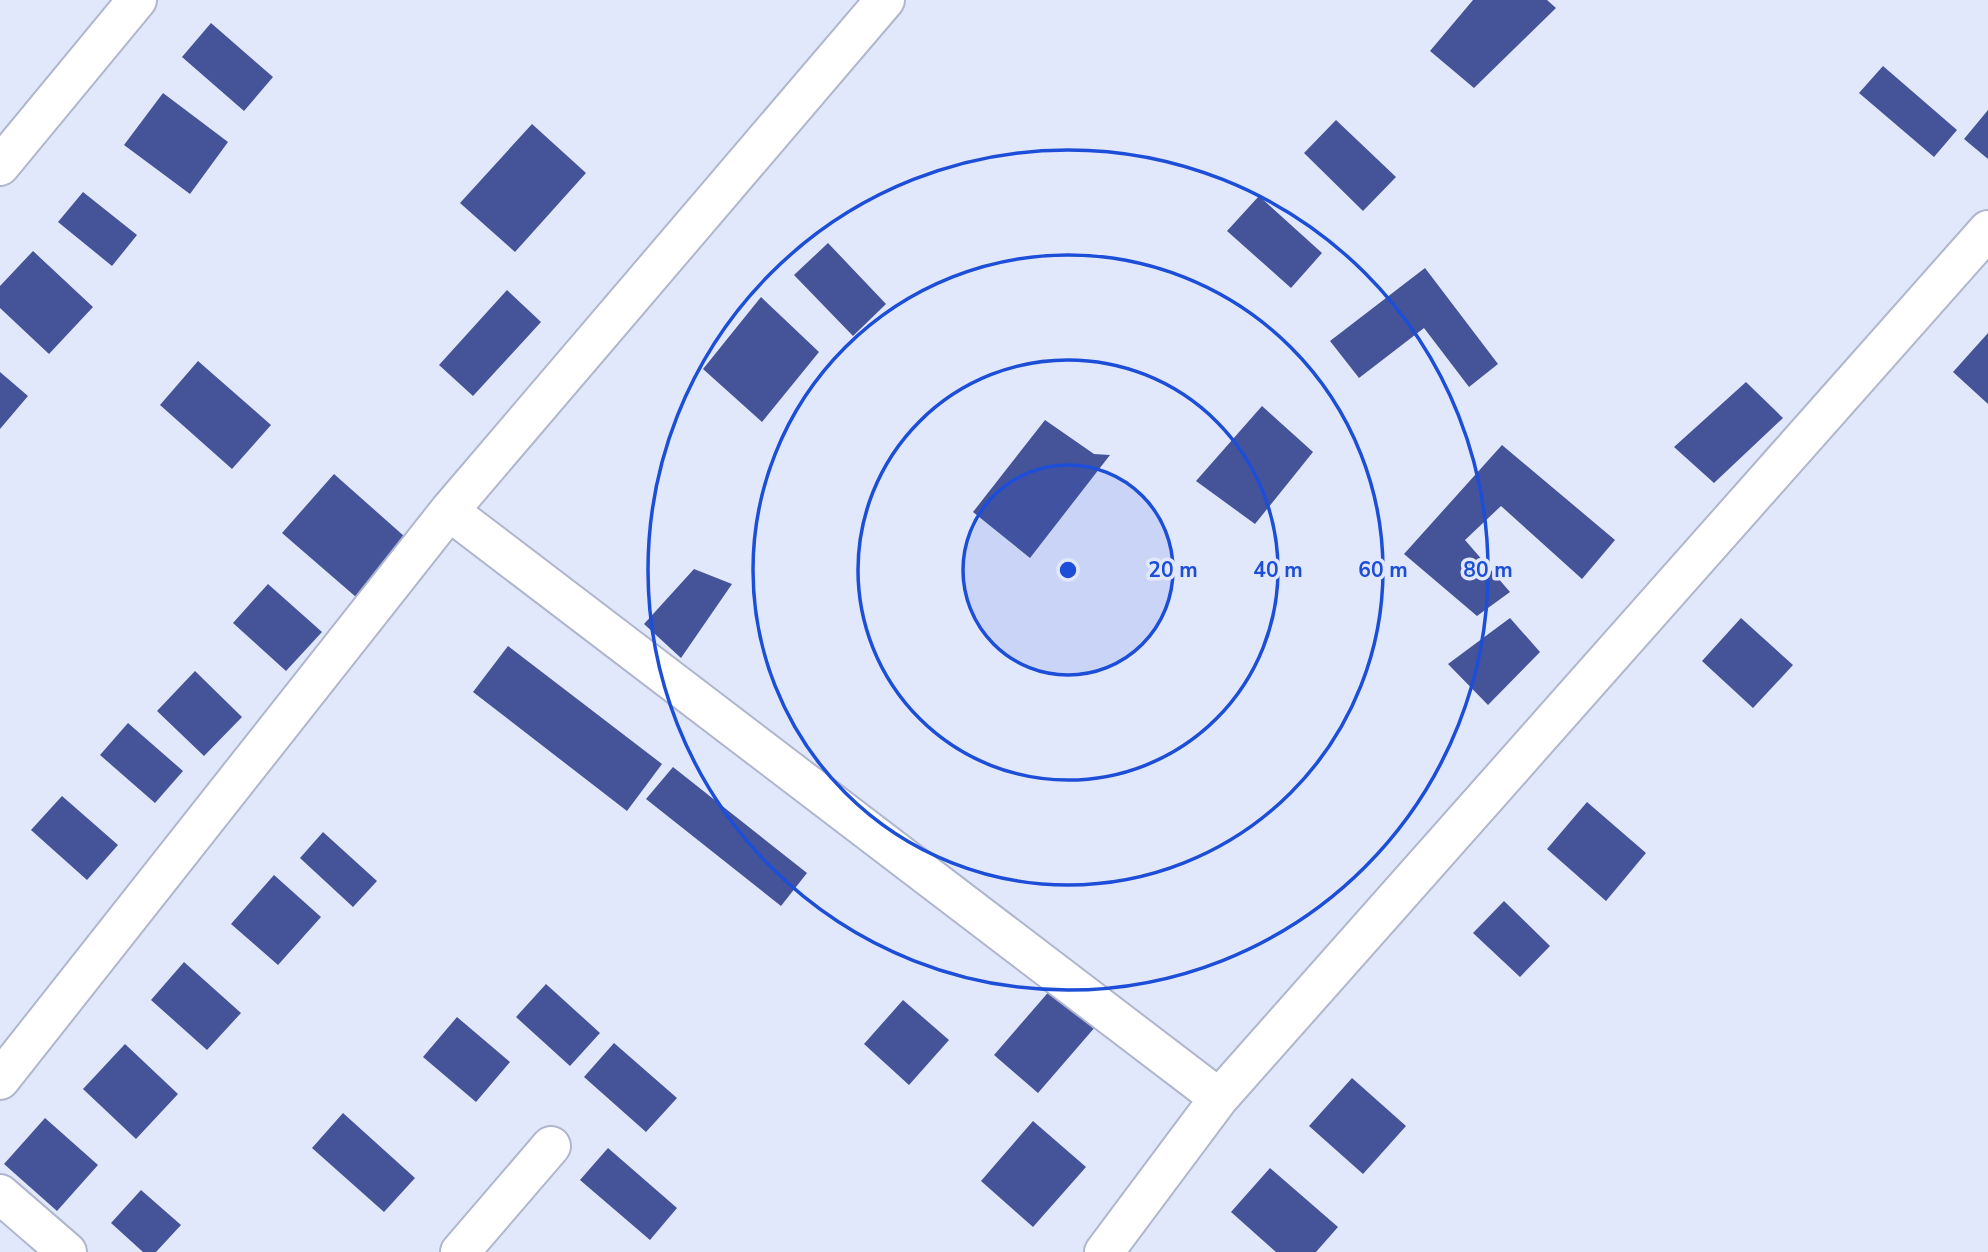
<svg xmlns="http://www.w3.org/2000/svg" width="1988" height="1252" viewBox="0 0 1988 1252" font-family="'Nunito Sans',sans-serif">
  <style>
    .building { fill: #455499 }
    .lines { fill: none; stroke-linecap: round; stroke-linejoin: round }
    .minor-casing { stroke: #afb6ce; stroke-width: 42 }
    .minor { stroke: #fff; stroke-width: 38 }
    .ring { fill: none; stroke: #1d4ed8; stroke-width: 3.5 }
    .centre { fill: #1d4ed8; stroke: #e2e8fc; stroke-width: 3.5 }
    .ring-label { font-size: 21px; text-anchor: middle; font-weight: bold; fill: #1d4ed8; stroke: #e2e8fc; stroke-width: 7; stroke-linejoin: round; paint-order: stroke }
  </style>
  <rect width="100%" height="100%" fill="#e2e8fc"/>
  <path class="building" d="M1473,0H1547L1556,8L1474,88L1430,51Z
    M211,23L273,77L244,111L182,57Z
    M1883,66L1957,130L1934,157L1859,93Z
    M163,93L228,142L190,194L124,145Z
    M1988,110V159L1964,139Z
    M1336,120L1396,177L1363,211L1304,153Z
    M532,124L586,173L515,252L460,203Z
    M83,192L137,235L112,266L58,222Z
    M1259,196L1322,253L1291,288L1227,231Z
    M828,243L886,304L853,336L794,275Z
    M33,251L93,307L49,354L0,308V286Z
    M1425,268L1498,364L1469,387L1424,328L1359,378L1330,341Z
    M507,290L541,322L473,396L439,365Z
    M761,297L819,352L762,422L703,369Z
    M1988,333V404L1953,372Z
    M198,361L271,425L232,469L160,405Z
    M0,372L28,396L0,429Z
    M1746,382L1783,418L1714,483L1674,447Z
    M1262,406L1313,452L1255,524L1196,481Z
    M1045,420L1094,454L1110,455L1030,558L973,512Z
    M1502,445L1615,540L1582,579L1501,506L1465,540L1510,592L1477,616L1404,554Z
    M334,474L422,552L371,610L282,533Z
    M694,569L732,584L681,658L644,624Z
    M268,584L322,632L286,671L233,623Z
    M1510,618L1540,652L1488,705L1448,664Z
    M1741,618L1793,665L1753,708L1702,661Z
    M508,646L662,764L627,811L473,692Z
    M195,671L242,717L204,756L157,711Z
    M128,723L183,771L155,803L100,755Z
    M673,767L807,873L781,906L646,799Z
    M62,796L118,845L87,880L31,830Z
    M1587,802L1646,853L1606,901L1547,849Z
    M323,832L377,881L353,907L300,858Z
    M274,875L321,917L278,965L231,924Z
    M1504,901L1550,946L1520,977L1473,933Z
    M184,962L241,1013L207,1050L151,1000Z
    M546,984L600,1033L570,1066L516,1017Z
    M1052,988L1096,1026L1038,1093L994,1055Z
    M903,1000L949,1040L909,1085L864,1044Z
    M457,1017L510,1062L476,1102L423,1057Z
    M614,1043L677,1098L646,1132L584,1077Z
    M125,1044L178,1094L136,1139L83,1089Z
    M1352,1078L1406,1126L1363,1174L1309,1126Z
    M343,1113L415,1178L384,1212L312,1148Z
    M45,1118L98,1165L57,1211L4,1164Z
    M1033,1121L1086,1167L1033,1227L981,1181Z
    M608,1148L677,1208L650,1240L580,1180Z
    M1270,1168L1338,1227L1316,1252H1276L1231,1212Z
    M141,1190L181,1225L156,1252H143L111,1223Z"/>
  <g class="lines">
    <defs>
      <path id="minor" d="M0,166L137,0
        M449,511L1219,1098
        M0,1080L449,511L885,0
        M0,1194L67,1252
        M460,1252L551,1146
        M1104,1252L1219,1098L1988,230"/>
    </defs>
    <use href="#minor" class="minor-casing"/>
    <use href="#minor" class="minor"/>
  </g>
  <circle cx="1068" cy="570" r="105" fill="#1d4ed8" fill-opacity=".12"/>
  <g class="ring">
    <circle cx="1068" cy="570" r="105"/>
    <circle cx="1068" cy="570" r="210"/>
    <circle cx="1068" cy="570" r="315"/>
    <circle cx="1068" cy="570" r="420"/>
  </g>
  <circle cx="1068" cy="570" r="10" class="centre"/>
  <g class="ring-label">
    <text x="1173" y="577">20 m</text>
    <text x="1278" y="577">40 m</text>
    <text x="1383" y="577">60 m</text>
    <text x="1488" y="577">80 m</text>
  </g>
</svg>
